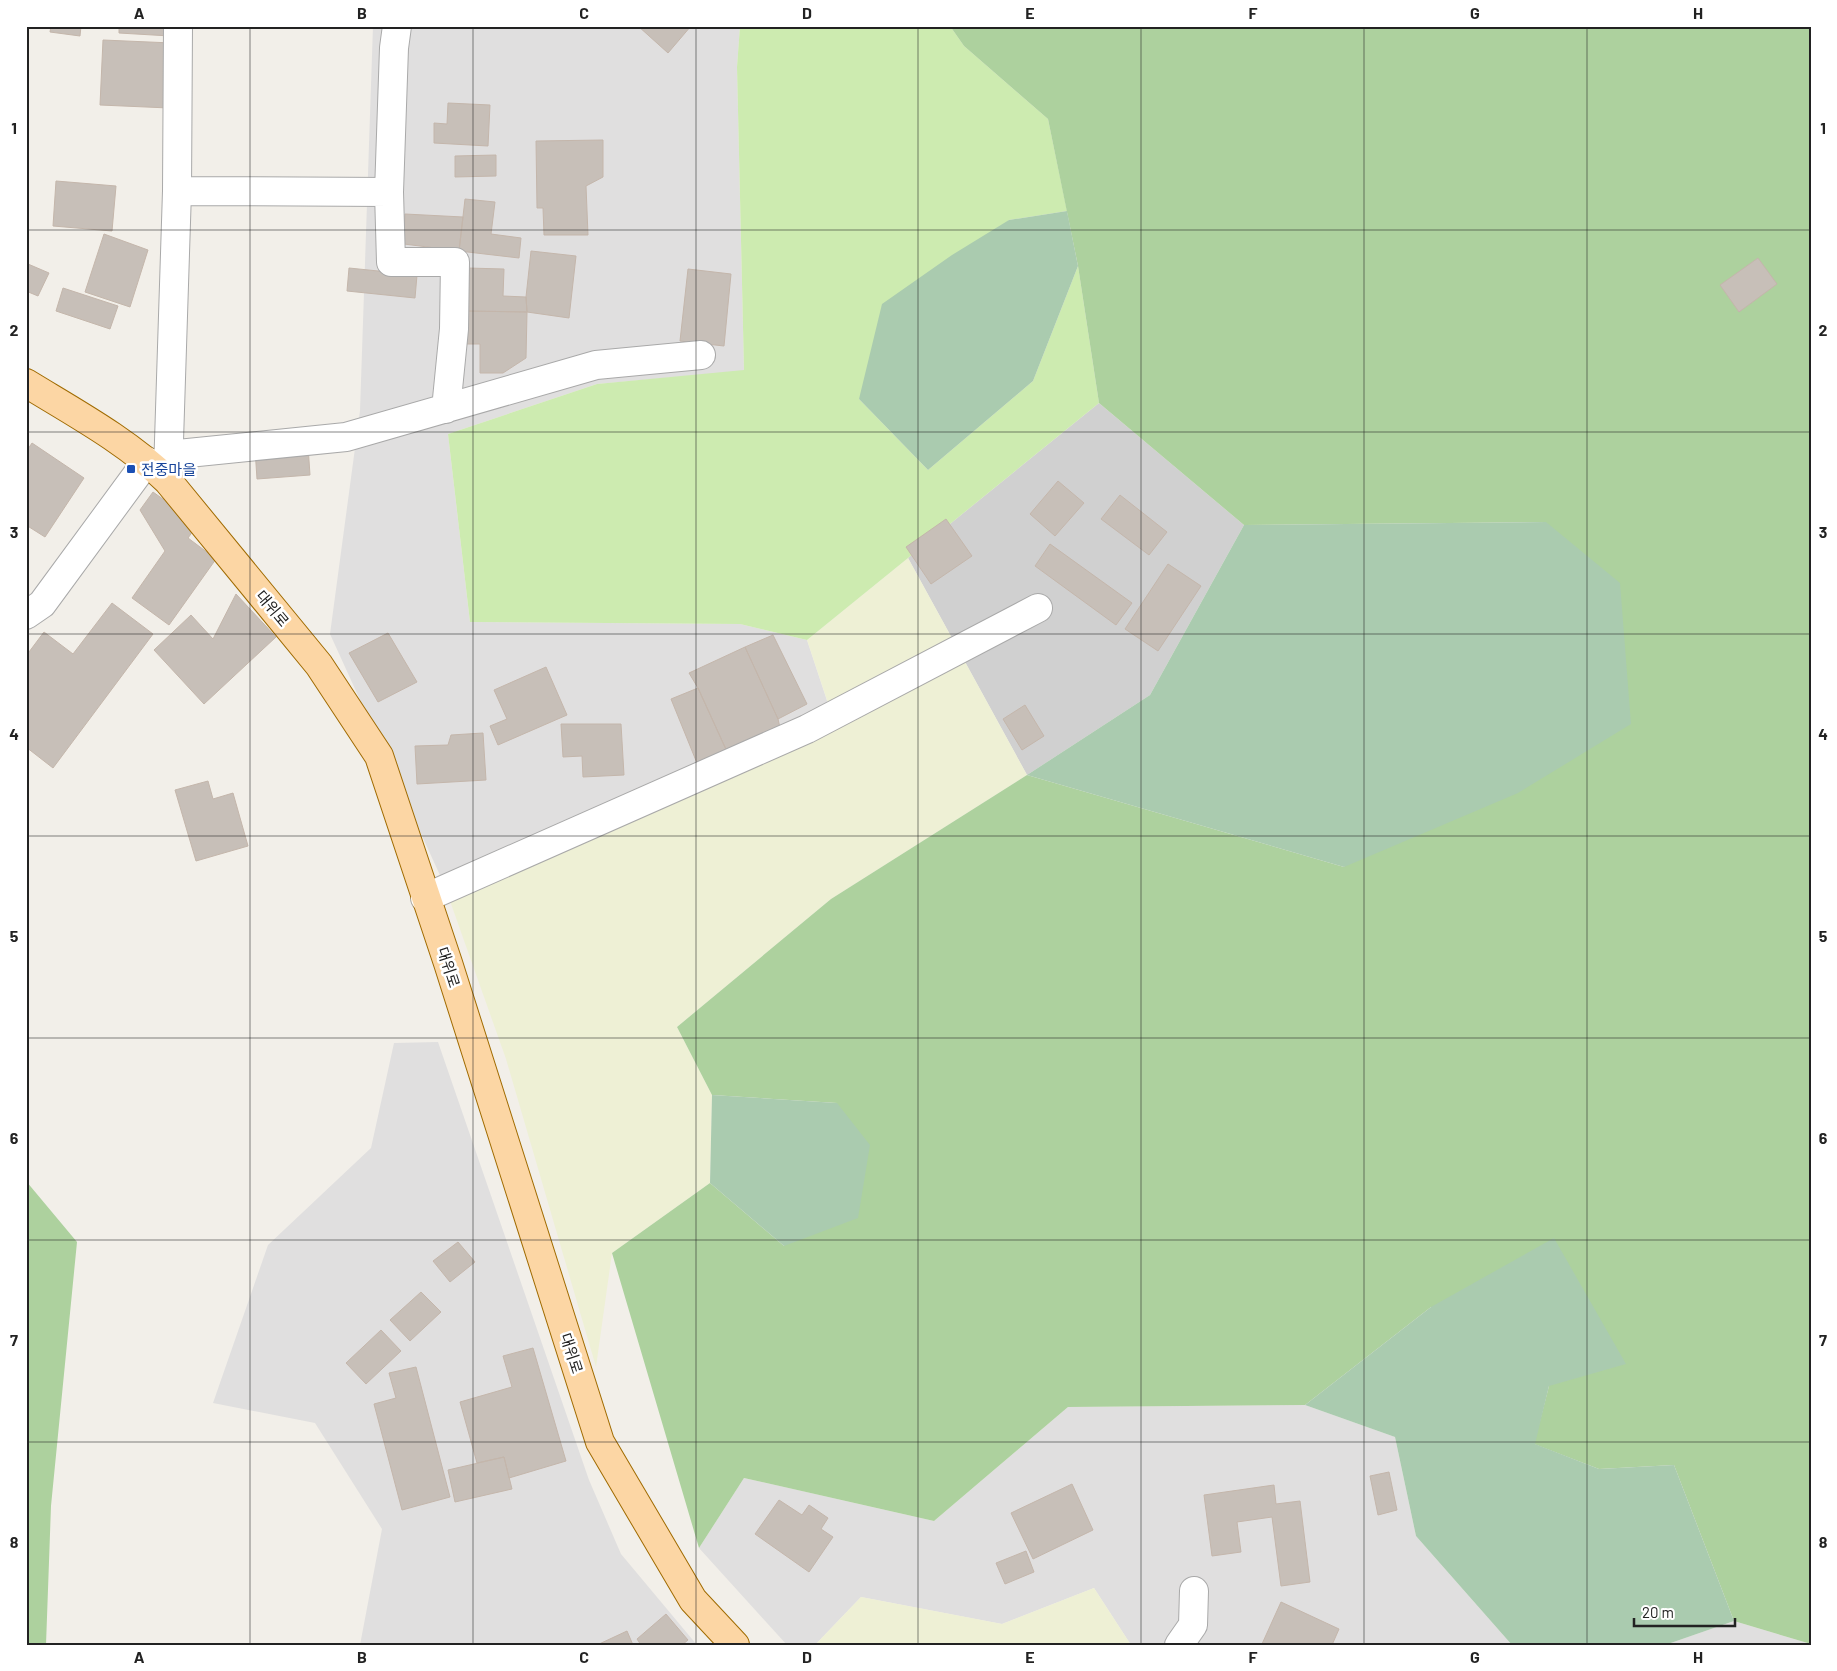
<svg xmlns="http://www.w3.org/2000/svg" width="1837" height="1671" viewBox="0 0 1837 1671" font-family="Barlow,'Noto Sans KR',sans-serif">
  <style>
    .residential { fill: #e0dfdf }
    .religious { fill: #d0d0d0 }
    .farmland { fill: #eef0d5 }
    .grass { fill: #cdebb0 }
    .forest { fill: #add19e }
    .cemetery { fill: #aacbaf }
    .building { fill: #c7bfb8; stroke: #c4b6ab }
    .lines { fill: none; stroke-linecap: round; stroke-linejoin: round }
    .minor-casing { stroke: #a9a9a9; stroke-width: 30 }
    .major-casing { stroke: #a06b00; stroke-width: 30 }
    .minor { stroke: #fff; stroke-width: 28 }
    .major { stroke: #fcd6a4; stroke-width: 28 }
    .grid { fill: none; stroke: #222; stroke-width: 1; stroke-opacity: 0.55 }
    .transit-dot { fill: #1a4fb4; stroke: #fff; stroke-width: 2 }
    .labels { text-anchor: middle; dominant-baseline: central; stroke-width: 5; stroke-linejoin: round; paint-order: stroke }
    .transit-label { font-size: 15px; fill: #164399; stroke: #fff; text-anchor: start }
    .street-label { font-size: 15px; fill: #222; stroke: #fff }
    .neatline { fill: none; stroke: #222; stroke-width: 2 }
    .grid-label { font-size: 16px; text-anchor: middle; font-weight: bold; fill: #222 }
  </style>
  <rect width="100%" height="100%" fill="#f2efe9"/>
  <path class="residential" d="M373,26H740L737,67L744,371L597,384L448,434L470,622L740,624L807,640L835,725L444,884L330,634L360,411Z
    M438,1042L589,1480L621,1554L697,1645H360L382,1529L315,1423L213,1403L268,1245L371,1148L394,1043Z
    M1305,1405L1395,1437L1416,1536L1512,1645H1131L1094,1588L1002,1624L861,1597L815,1645H787L699,1548L744,1478L934,1521L1068,1407Z
    M1734,1621L1811,1644V1645H1665Z"/>
  <path class="religious" d="M1099,403L1244,525L1150,695L1027,775L908,558Z"/>
  <path class="farmland" d="M908,558L1027,775L831,899L677,1027L712,1095L710,1183L612,1253L596,1367L506,1059L444,884L835,724L807,640Z
    M1094,1588L1131,1645H815L861,1597L1002,1624Z"/>
  <path class="grass" d="M740,26H950L964,46L1048,119L1067,211L1009,220L859,399L928,470L1033,381L1078,266L1099,403L807,640L740,624L470,622L448,434L597,384L744,370L737,67Z"/>
  <path class="forest" d="M950,26H1811V1644L1734,1621L1674,1465L1599,1469L1534,1444L1549,1386L1431,1307L1305,1405L1068,1407L934,1521L744,1478L699,1548L612,1253L710,1183L784,1246L837,1103L712,1095L677,1027L831,899L1027,775L1344,867L1546,522L1244,525L1099,403L1078,266L1048,119L964,46Z
    M26,1181L77,1242L51,1506L46,1645H26Z"/>
  <path class="cemetery" d="M1067,211L1078,266L1033,381L928,470L859,399L882,304L952,255L1009,220Z
    M1546,522L1620,583L1631,724L1518,793L1344,867L1027,775L1150,695L1244,525Z
    M712,1095L837,1103L870,1145L858,1218L784,1246L710,1183Z
    M1554,1238L1626,1364L1549,1386L1535,1444L1599,1469L1674,1465L1734,1621L1665,1645H1512L1416,1536L1395,1437L1305,1405L1431,1307Z"/>
  <path class="building" d="M51,26H81L80,36L50,32Z
    M119,26H171L170,36L119,33Z
    M638,26H691L668,53Z
    M103,40L172,43L169,108L100,105Z
    M448,103L490,105L488,146L434,143V123L447,124Z
    M603,140V177L586,186L588,235H544L543,208H537L536,141Z
    M496,155V176L455,177V156Z
    M56,181L116,186L112,231L53,226Z
    M465,199L495,202L491,234L521,238L519,258L459,251Z
    M405,214L463,217L459,251L404,244Z
    M104,234L148,250L130,307L85,292Z
    M531,251L576,256L569,318L527,312L526,297Z
    M1758,258L1777,284L1739,312L1720,285Z
    M28,264L49,273L38,296L26,291V268Z
    M349,268L417,275L415,298L347,291Z
    M467,268L504,269L503,296L526,297L527,312L465,311Z
    M688,269L731,274L724,346L680,341Z
    M63,288L118,306L110,329L56,311Z
    M465,311L527,312L526,358L503,373H480V344H465Z
    M32,443L84,478L45,537L26,525V452Z
    M308,446L310,475L257,479L255,449Z
    M1058,481L1084,503L1055,536L1030,514Z
    M153,492L198,524L188,538L216,559L169,625L132,598L165,551L140,510Z
    M1120,495L1167,532L1149,555L1101,519Z
    M946,519L972,556L931,584L906,547Z
    M1050,544L1132,603L1116,625L1035,566Z
    M1168,564L1201,586L1158,651L1125,629Z
    M236,594L276,637L204,704L154,650L191,615L213,639Z
    M112,603L153,634L53,768L26,747V656L44,632L73,654Z
    M388,633L417,682L378,702L349,653Z
    M773,635L807,704L778,719L745,647Z
    M745,647L778,719L781,732L729,756L698,688L689,673Z
    M546,667L567,715L498,745L490,726L507,719L494,690Z
    M698,688L729,756L699,768L671,699Z
    M1025,705L1044,736L1022,750L1003,719Z
    M561,724H621L624,775L583,777L582,756L563,757Z
    M483,733L486,780L417,784L415,746L448,745L451,735Z
    M208,781L213,799L233,793L248,846L196,861L175,790Z
    M458,1242L475,1262L450,1282L433,1261Z
    M421,1292L441,1312L410,1341L390,1320Z
    M381,1330L401,1351L366,1384L346,1363Z
    M533,1348L566,1461L509,1478L504,1457L477,1463L460,1402L512,1387L503,1356Z
    M416,1367L450,1497L402,1510L374,1404L396,1398L389,1373Z
    M504,1457L512,1489L455,1502L448,1470Z
    M1389,1472L1397,1510L1378,1515L1370,1476Z
    M1072,1484L1093,1530L1033,1559L1011,1513Z
    M1274,1485L1276,1504L1300,1501L1310,1582L1281,1586L1272,1517L1237,1522L1241,1552L1212,1556L1204,1495Z
    M779,1500L802,1515L809,1505L828,1518L821,1529L833,1537L809,1572L755,1534Z
    M1026,1551L1034,1572L1005,1584L996,1563Z
    M1281,1602L1339,1629L1332,1645L1262,1644Z
    M666,1614L688,1640L682,1645H641L637,1639Z
    M627,1631L633,1645H597Z"/>
  <g class="lines">
    <defs>
      <path id="minor" d="M397,26L394,48L389,192L391,262H455L454,329L446,409
        M177,191L389,192
        M168,455L346,437L596,365L701,355
        M168,472L177,191L178,26
        M26,615L42,604L147,461
        M425,898L807,729L1038,608
        M1179,1645L1193,1625L1194,1591"/>
      <path id="major" d="M26,383C75,413 127,441 168,481L319,665L379,756L448,963L600,1442L693,1600L735,1645"/>
    </defs>
    <use href="#minor" class="minor-casing"/>
    <use href="#major" class="major-casing"/>
    <use href="#minor" class="minor"/>
    <use href="#major" class="major"/>
  </g>
  <path class="grid" d="M250,26V1645M473,26V1645M696,26V1645M918,26V1645M1141,26V1645M1364,26V1645M1587,26V1645M26,230H1811M26,432H1811M26,634H1811M26,836H1811M26,1038H1811M26,1240H1811M26,1442H1811"/>
  <rect class="transit-dot" x="126" y="464" width="10" height="10" rx="2.5"/>
  <g class="labels">
    <g class="transit-label">
      <text x="141" y="469">전중마을</text>
    </g>
    <g class="street-label">
      <text transform="translate(273 608) rotate(50)">대위로</text>
      <text transform="translate(449 967) rotate(72)">대위로</text>
      <text transform="translate(572 1353) rotate(72)">대위로</text>
    </g>
  </g>
  <rect width="1837" height="1671" fill="none" stroke="#ffffff" stroke-width="55"/>
  <path d="M1634 1618v8h101v-8" fill="none" stroke="#222222" stroke-width="2.5"/>
  <text x="1642" y="1618" font-size="15" fill="#222222" stroke="#ffffff" stroke-width="4" paint-order="stroke">20 m</text>
  <rect x="28" y="28" width="1782" height="1616" class="neatline"/>
  <g class="grid-label">
    <text x="139" y="19">A</text>
    <text x="362" y="19">B</text>
    <text x="584" y="19">C</text>
    <text x="807" y="19">D</text>
    <text x="1030" y="19">E</text>
    <text x="1253" y="19">F</text>
    <text x="1475" y="19">G</text>
    <text x="1698" y="19">H</text>
    <text x="14" y="134">1</text>
    <text x="1823" y="134">1</text>
    <text x="14" y="336">2</text>
    <text x="1823" y="336">2</text>
    <text x="14" y="538">3</text>
    <text x="1823" y="538">3</text>
    <text x="14" y="740">4</text>
    <text x="1823" y="740">4</text>
    <text x="14" y="942">5</text>
    <text x="1823" y="942">5</text>
    <text x="14" y="1144">6</text>
    <text x="1823" y="1144">6</text>
    <text x="14" y="1346">7</text>
    <text x="1823" y="1346">7</text>
    <text x="14" y="1548">8</text>
    <text x="1823" y="1548">8</text>
    <text x="139" y="1663">A</text>
    <text x="362" y="1663">B</text>
    <text x="584" y="1663">C</text>
    <text x="807" y="1663">D</text>
    <text x="1030" y="1663">E</text>
    <text x="1253" y="1663">F</text>
    <text x="1475" y="1663">G</text>
    <text x="1698" y="1663">H</text>
  </g>
</svg>
